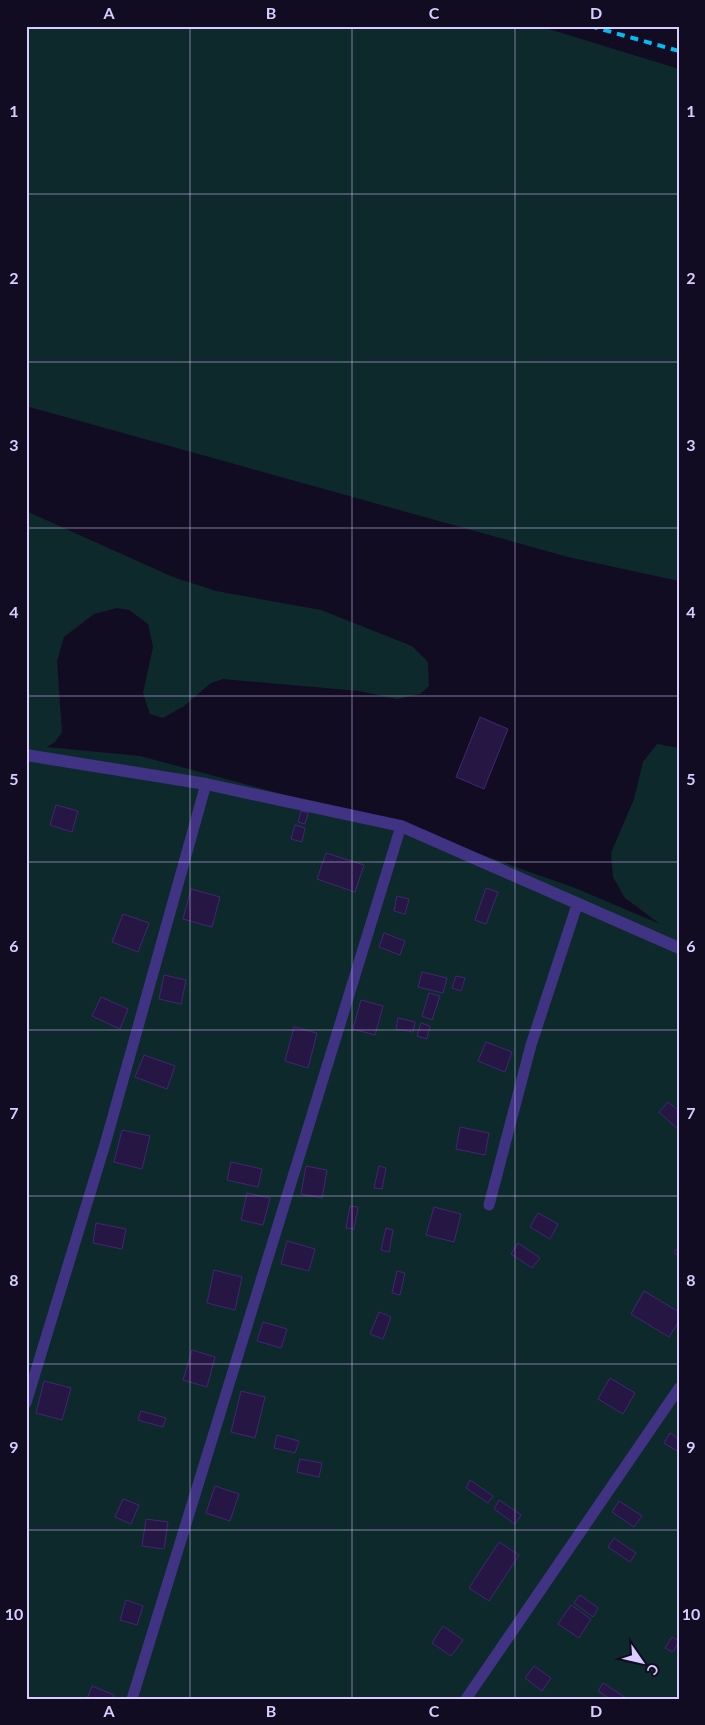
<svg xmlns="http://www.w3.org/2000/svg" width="705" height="1725" viewBox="0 0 705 1725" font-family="Lato,sans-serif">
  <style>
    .green { fill: #0e292c }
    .building { fill: #261644; stroke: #402772 }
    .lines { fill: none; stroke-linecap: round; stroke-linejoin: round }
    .service { stroke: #413384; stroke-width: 11 }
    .minor { stroke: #413384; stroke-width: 12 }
    .rail { stroke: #00bdf7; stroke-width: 4; stroke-dasharray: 8 6; stroke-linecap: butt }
    .grid { fill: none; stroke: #d9ccff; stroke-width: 1; stroke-opacity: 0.55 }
    .neatline { fill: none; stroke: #d9ccff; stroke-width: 2 }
    .grid-label { font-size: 16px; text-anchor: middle; font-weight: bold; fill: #d9ccff }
  </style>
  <rect width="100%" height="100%" fill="#120c22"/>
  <path class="green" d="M26,26H539L679,69V581L568,557L26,406Z
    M26,511L173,577L216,591L321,610L412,646L428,662L429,686L420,694L397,699L359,691L223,679L211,683L184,706L163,718L150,714L143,693L153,647L148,624L129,610L117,608L94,614L64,637L57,661L62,732L55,742L47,747L140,756L401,826L575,888L660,924L625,898L613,877L611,853L634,799L643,762L657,744L679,748V1699H26Z"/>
  <path class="building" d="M480,717L508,729L484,789L456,777Z
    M56,805L78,811L72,832L50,825Z
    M301,811L308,813L305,824L298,822Z
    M295,825L305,828L302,842L291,839Z
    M326,853L364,865L355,892L317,879Z
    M486,888L498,892L486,924L475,920Z
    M191,889L220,897L212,927L183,919Z
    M397,896L409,899L405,914L394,911Z
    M123,914L149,923L138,952L112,942Z
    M384,933L405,941L400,955L379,947Z
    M422,972L447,978L443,993L418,987Z
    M164,975L186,980L181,1004L159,999Z
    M456,976L465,978L461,991L452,988Z
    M429,993L440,996L432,1020L422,1016Z
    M101,997L128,1009L120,1029L92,1016Z
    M361,1000L383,1006L375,1035L353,1029Z
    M398,1018L415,1022L413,1032L396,1029Z
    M421,1023L430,1026L427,1039L417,1036Z
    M294,1027L317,1033L308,1068L285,1061Z
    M486,1042L512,1052L505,1072L478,1061Z
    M144,1055L175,1066L167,1089L135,1077Z
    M668,1102L679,1111L678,1129L659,1112Z
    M460,1127L489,1133L485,1155L456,1149Z
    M122,1130L150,1136L142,1169L114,1162Z
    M231,1162L262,1169L258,1187L227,1180Z
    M306,1166L327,1170L322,1198L301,1194Z
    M379,1166L386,1168L382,1189L374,1188Z
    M247,1193L270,1198L263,1225L241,1220Z
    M350,1206L358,1207L354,1229L346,1228Z
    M434,1207L461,1214L454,1242L426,1235Z
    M538,1213L558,1224L550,1239L530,1227Z
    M96,1223L126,1229L122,1249L93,1243Z
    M386,1228L393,1230L389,1252L381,1250Z
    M287,1241L315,1249L309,1271L281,1264Z
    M518,1243L540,1258L532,1268L511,1254Z
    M679,1246V1256L674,1253Z
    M214,1270L242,1277L235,1310L207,1303Z
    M397,1271L405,1273L400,1295L392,1293Z
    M644,1291L679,1312V1321L669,1337L631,1314Z
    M379,1312L391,1317L383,1339L370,1334Z
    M263,1322L287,1329L281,1348L257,1341Z
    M192,1350L215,1357L207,1387L183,1380Z
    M610,1378L635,1393L623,1414L598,1399Z
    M44,1381L71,1388L62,1420L36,1413Z
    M241,1391L265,1397L255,1438L231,1432Z
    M141,1411L166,1418L163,1427L138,1420Z
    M670,1433L679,1439V1452L664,1443Z
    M277,1435L299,1441L295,1453L274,1448Z
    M300,1459L322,1463L319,1477L297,1472Z
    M470,1480L493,1496L488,1503L466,1488Z
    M215,1486L239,1494L230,1521L206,1513Z
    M123,1499L139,1505L131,1524L115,1517Z
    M499,1500L521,1515L515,1524L494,1509Z
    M619,1501L642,1516L634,1527L612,1512Z
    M146,1519L168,1522L164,1549L142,1546Z
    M614,1538L636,1553L630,1562L608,1547Z
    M499,1542L519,1555L489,1601L469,1588Z
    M580,1595L598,1608L593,1617L574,1603Z
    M126,1600L143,1606L137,1625L120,1620Z
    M571,1605L591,1619L579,1638L558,1624Z
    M443,1626L463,1640L451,1656L432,1643Z
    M672,1637L679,1641L673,1652L665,1648Z
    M534,1666L551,1678L542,1691L525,1678Z
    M603,1683L626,1698L610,1699L598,1691Z
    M92,1686L114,1695L112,1699H87Z"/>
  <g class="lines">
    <path class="service" d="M489,1205L531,1045L577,905
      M26,1403L106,1141L206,784
      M132,1699L401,826
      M466,1699L679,1388"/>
    <path class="minor" d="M26,755L206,784L401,826L679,948"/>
    <path class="rail" d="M590,26L679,51"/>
  </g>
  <path class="grid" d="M190,26V1699M352,26V1699M515,26V1699M26,194H679M26,362H679M26,528H679M26,696H679M26,862H679M26,1030H679M26,1196H679M26,1364H679M26,1530H679"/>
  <rect width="705" height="1725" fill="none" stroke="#120c22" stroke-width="55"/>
  <g transform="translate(642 1662) rotate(124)" stroke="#120c22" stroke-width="4" paint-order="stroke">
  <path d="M0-4L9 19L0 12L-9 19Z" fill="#d9ccff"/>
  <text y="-8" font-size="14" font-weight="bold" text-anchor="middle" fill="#d9ccff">С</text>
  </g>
  <rect x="28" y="28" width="650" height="1670" class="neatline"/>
  <g class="grid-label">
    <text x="109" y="19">A</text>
    <text x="271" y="19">B</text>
    <text x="434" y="19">C</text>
    <text x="596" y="19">D</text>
    <text x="14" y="117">1</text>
    <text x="691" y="117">1</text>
    <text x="14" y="284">2</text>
    <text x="691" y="284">2</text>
    <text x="14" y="451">3</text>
    <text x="691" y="451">3</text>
    <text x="14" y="618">4</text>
    <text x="691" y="618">4</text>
    <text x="14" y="785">5</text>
    <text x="691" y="785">5</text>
    <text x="14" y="952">6</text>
    <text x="691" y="952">6</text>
    <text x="14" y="1119">7</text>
    <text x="691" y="1119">7</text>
    <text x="14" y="1286">8</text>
    <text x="691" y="1286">8</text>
    <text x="14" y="1453">9</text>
    <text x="691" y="1453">9</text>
    <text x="14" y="1620">10</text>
    <text x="691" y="1620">10</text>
    <text x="109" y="1717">A</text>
    <text x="271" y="1717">B</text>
    <text x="434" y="1717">C</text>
    <text x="596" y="1717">D</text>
  </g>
</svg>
